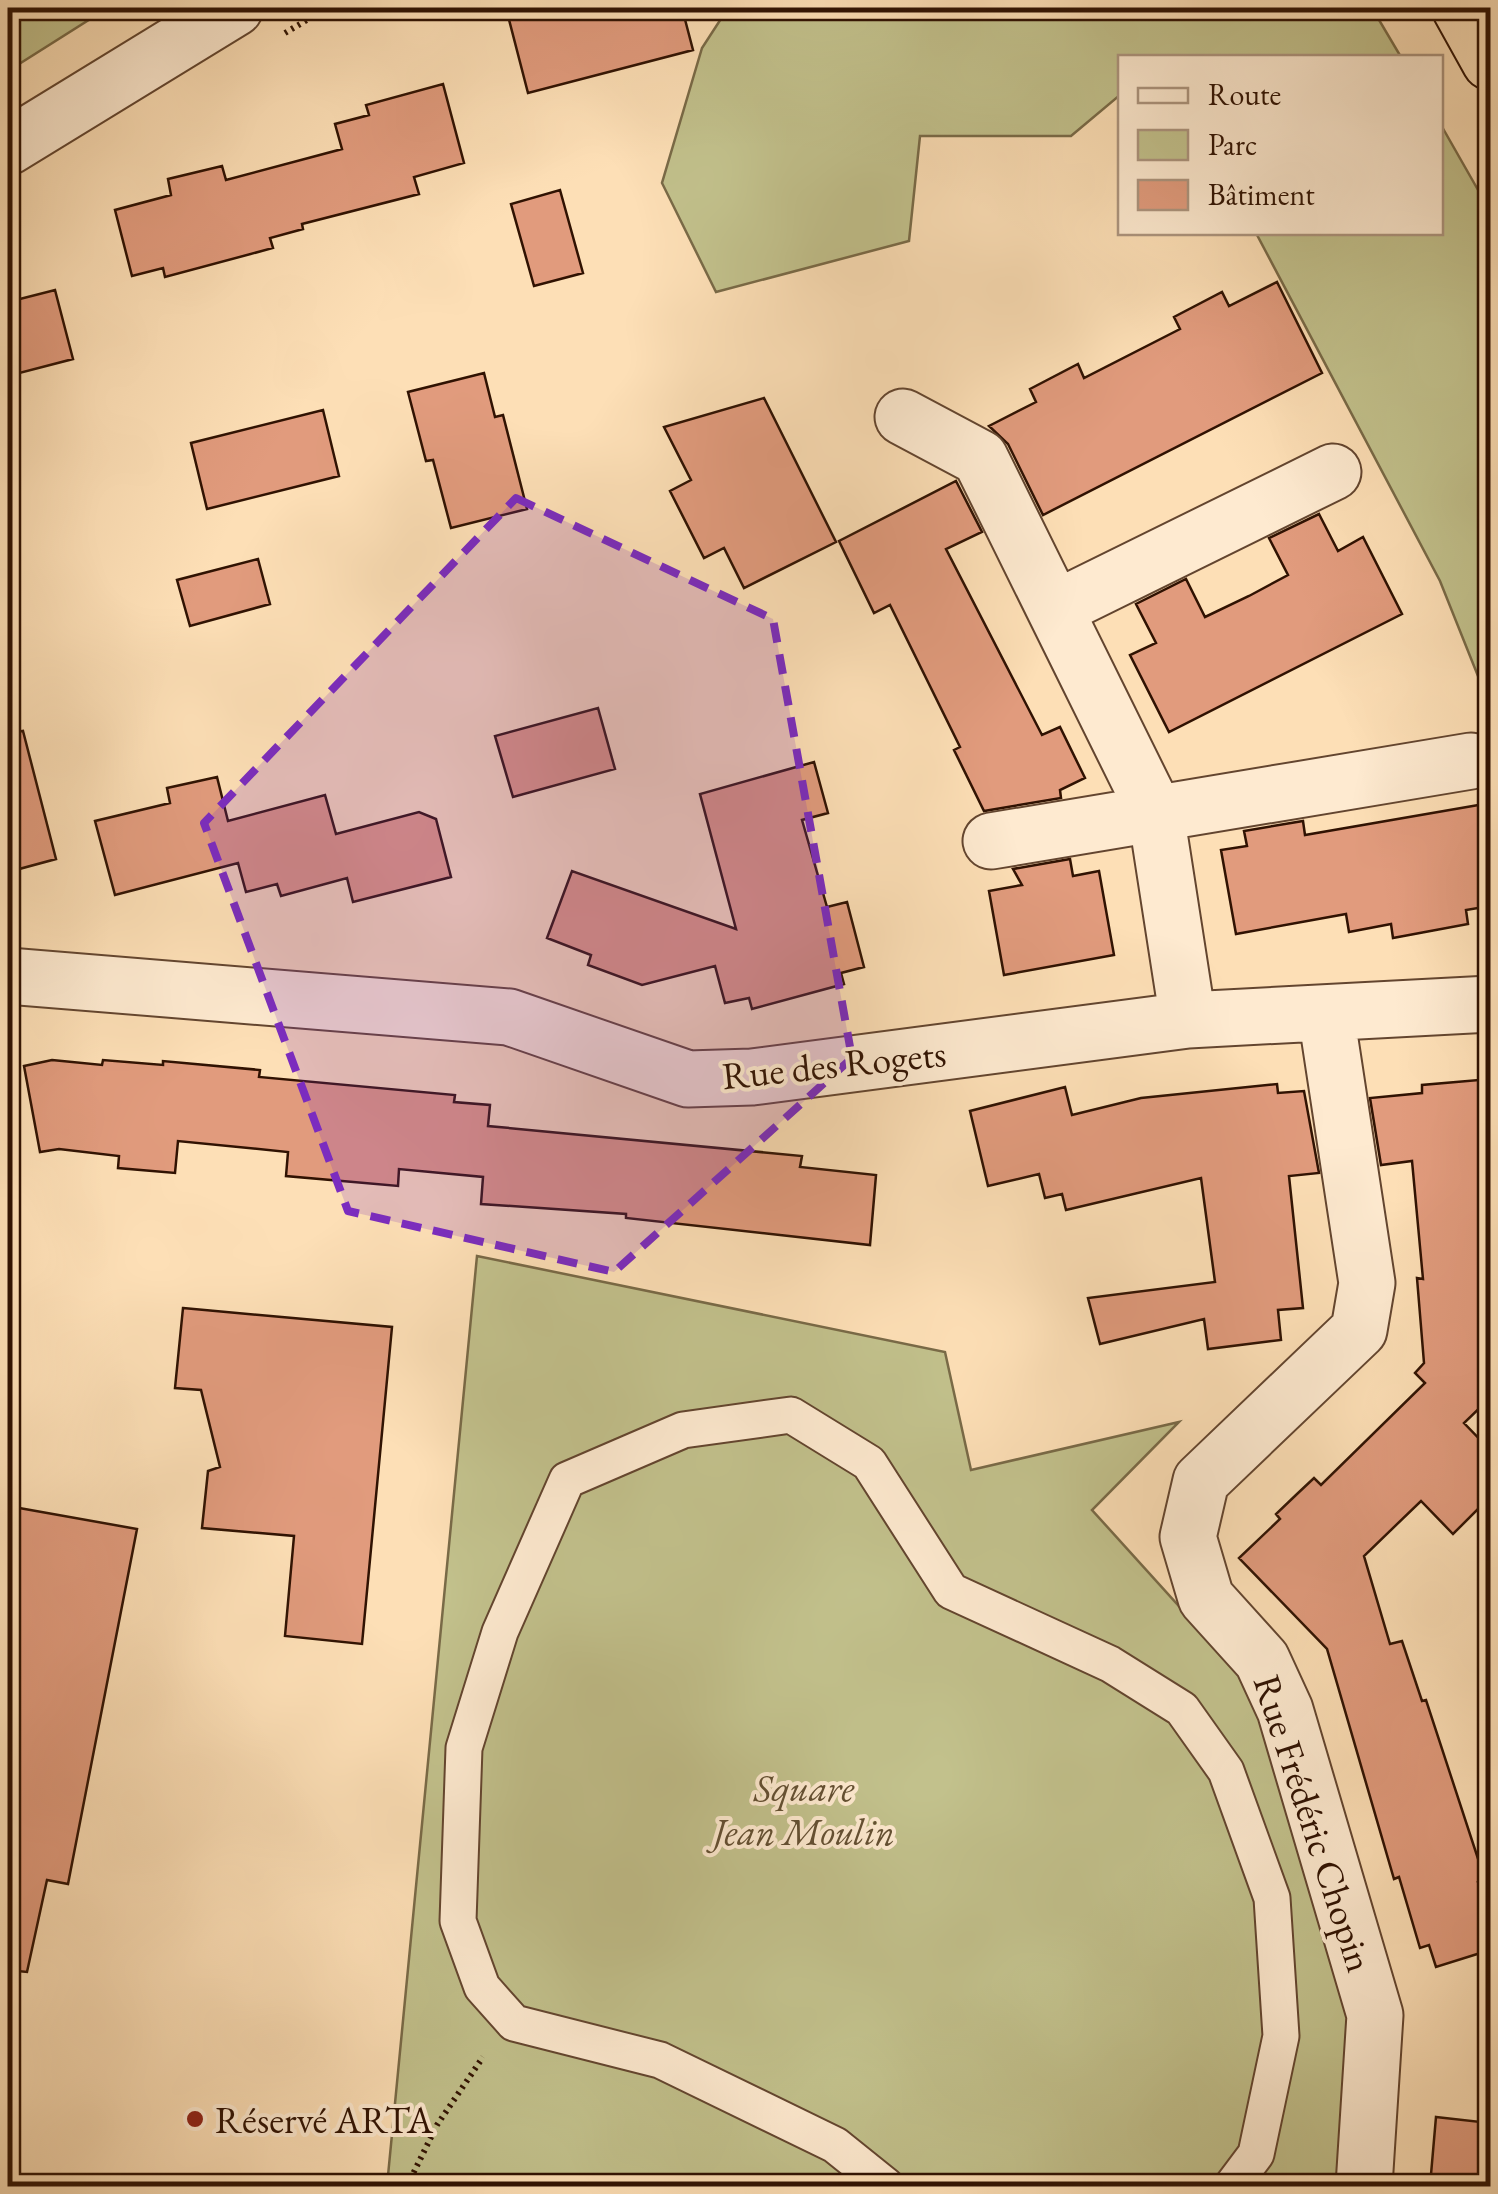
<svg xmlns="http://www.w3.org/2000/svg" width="1498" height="2194" viewBox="0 0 1498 2194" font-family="'EB Garamond',serif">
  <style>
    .green { fill: #c2c18c; stroke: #796a47; stroke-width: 2.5 }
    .building { fill: #e19b7d; stroke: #301202; stroke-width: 2.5 }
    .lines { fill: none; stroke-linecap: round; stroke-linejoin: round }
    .service-casing { stroke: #63452f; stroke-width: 39 }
    .minor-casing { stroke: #63452f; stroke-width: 59 }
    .tertiary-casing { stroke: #63452f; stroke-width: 59 }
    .trunk-casing { stroke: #301202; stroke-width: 59 }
    .path { stroke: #301202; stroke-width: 6; stroke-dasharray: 2.5 5; stroke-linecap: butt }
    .service { stroke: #feead0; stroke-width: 35 }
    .minor { stroke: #feead0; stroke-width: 55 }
    .tertiary { stroke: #feead0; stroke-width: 55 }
    .trunk { stroke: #fddfb6; stroke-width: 55 }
    .marked { fill: #7b2cbf; fill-opacity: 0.2; stroke: #7b2cbf; stroke-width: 8; stroke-dasharray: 20 12; stroke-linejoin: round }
    .poi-dot { fill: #8f2418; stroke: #feead0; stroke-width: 4 }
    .labels { text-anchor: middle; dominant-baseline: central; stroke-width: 8; stroke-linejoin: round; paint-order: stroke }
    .street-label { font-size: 38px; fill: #301202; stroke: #feead0 }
    .park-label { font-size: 38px; font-style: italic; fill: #634f32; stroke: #feead0 }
    .poi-label { font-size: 38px; fill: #301202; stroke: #feead0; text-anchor: start }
  </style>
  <rect width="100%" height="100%" fill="#fddfb6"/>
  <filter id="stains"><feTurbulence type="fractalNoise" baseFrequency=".002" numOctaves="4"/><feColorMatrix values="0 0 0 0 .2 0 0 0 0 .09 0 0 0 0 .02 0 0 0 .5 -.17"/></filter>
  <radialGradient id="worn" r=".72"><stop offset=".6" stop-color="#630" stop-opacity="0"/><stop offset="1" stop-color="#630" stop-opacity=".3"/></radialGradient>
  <path class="green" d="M8,8H106V9L8,71Z
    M728,8H1372L1401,57L1120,58V95L1071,136H920L909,241L716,292L662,183L702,48Z
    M1441,125L1490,211V706L1440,581L1256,233L1440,232Z
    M477,1256L945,1352L971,1470L1179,1422L1092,1510L1252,1687L1350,2003L1341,2186H387Z"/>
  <path class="building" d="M506,8H682L693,50L528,93Z
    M443,84L464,163L414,177L419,194L302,224L303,229L270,238L273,248L165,277L163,268L132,276L115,210L171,195L168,179L222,166L226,180L342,149L335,124L369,115L366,105Z
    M560,190L583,273L534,286L511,204Z
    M1277,282L1322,373L1043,515L1008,444L989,426L1036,402L1030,389L1078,364L1084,378L1180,329L1174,317L1222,292L1229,306Z
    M55,290L73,359L8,376V302Z
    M484,373L495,417L503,415L527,509L451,528L433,460L426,461L408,392Z
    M764,398L836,542L744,588L724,548L704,558L670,491L691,480L664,427Z
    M323,410L339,476L207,509L191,443Z
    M956,481L982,532L946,549L1042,735L1060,727L1085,778L1060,790L1061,798L984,811L954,750L960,747L890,605L874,613L839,541Z
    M1319,514L1338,551L1363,537L1402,614L1169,732L1130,655L1156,643L1136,604L1186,579L1205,617L1249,596L1288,575L1269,538Z
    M258,559L270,604L190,626L177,580Z
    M598,708L615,769L513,797L495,736Z
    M23,731L56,859L8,872V733Z
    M814,762L828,813L802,820L827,907L847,902L864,967L841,973L844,984L752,1009L749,998L725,1003L715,966L642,985L588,965L591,955L547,938L572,871L736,929L700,794Z
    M217,777L228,821L325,795L336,834L419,812L436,819L451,877L353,902L347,878L281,896L277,884L246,892L238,863L115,895L95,821L170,803L167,788Z
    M1490,803V906L1466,910L1468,924L1393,938L1391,924L1349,932L1346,914L1236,934L1221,850L1247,846L1244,831L1303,821L1305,835Z
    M1070,859L1073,876L1099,871L1114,955L1004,975L989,891L1022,885L1013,869Z
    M52,1060L102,1065L103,1060L163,1065V1061L260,1070L259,1077L455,1095L454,1102L490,1105L488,1126L802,1156L800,1167L876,1175L870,1245L626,1218V1214L481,1204L483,1177L399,1169L398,1186L286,1176L288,1152L178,1141L175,1173L118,1168L119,1156L59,1149L40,1152L24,1066Z
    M1490,1079V1398L1464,1423L1490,1450V1497L1453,1534L1421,1501L1364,1556L1390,1644L1402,1641L1422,1701L1426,1700L1485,1880L1478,1882L1490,1925V1950L1436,1967L1429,1945L1420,1948L1399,1877L1394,1879L1327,1649L1239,1558L1280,1519L1276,1514L1297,1494L1314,1478L1321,1485L1425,1383L1415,1373L1424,1363L1417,1278L1423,1279L1412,1161L1381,1165L1370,1098L1422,1093V1085Z
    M1277,1084L1278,1093L1304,1091L1319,1173L1289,1176L1303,1308L1278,1310L1281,1340L1208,1349L1204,1319L1100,1344L1088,1298L1215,1282L1201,1178L1066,1210L1062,1194L1045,1198L1039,1174L988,1186L970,1111L1065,1087L1072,1115L1141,1098Z
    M183,1308L392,1327L362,1644L285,1636L294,1536L202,1528L208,1471L220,1467L201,1390L175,1388Z
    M8,1506L137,1529L68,1884L47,1880L27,1972L8,1970Z
    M1436,2117L1490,2123V2186H1430Z"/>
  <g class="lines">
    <defs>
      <path id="service" d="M886,2186L835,2145L660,2060L514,2023L482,1987L458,1921L464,1748L500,1632L567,1480L683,1430L791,1415L869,1463L951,1591L1110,1664L1182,1709L1226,1771L1272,1898L1281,2036L1256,2154L1232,2186"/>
      <path id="minor" d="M903,417L980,458L1156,814L1188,1020
        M1057,608L1333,472
        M991,841L1471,761
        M8,976L509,1017L688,1079L752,1077L1188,1020L1490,1004
        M1326,1014L1367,1283L1359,1330L1201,1481L1188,1537L1206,1598L1262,1660L1285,1710L1375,2015L1364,2186"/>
      <path id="tertiary" d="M8,147L235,8"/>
      <path id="trunk" d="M1460,8L1490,62"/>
    </defs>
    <use href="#service" class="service-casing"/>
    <use href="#minor" class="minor-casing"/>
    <use href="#tertiary" class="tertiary-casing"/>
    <use href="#trunk" class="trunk-casing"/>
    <path class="path" d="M285,33L327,8
      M407,2186L437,2125L483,2057"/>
    <use href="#service" class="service"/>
    <use href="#minor" class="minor"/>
    <use href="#tertiary" class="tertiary"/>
    <use href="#trunk" class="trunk"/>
  </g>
  <path class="marked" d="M516,498L773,619L852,1058L614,1272L348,1211L204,823Z"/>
  <circle class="poi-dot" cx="195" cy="2119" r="10"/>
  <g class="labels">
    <g class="street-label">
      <text transform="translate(834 1064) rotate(-6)">Rue des Rogets</text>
      <text transform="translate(1314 1823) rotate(72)">Rue Frédéric Chopin</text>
    </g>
    <g class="park-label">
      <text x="804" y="1787">Square<tspan x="804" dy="44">Jean Moulin</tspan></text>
    </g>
    <g class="poi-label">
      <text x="215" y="2119">Réservé ARTA</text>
    </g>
  </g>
  <rect width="1498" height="2194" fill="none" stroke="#fddfb6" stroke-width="40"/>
  <rect x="10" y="10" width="1478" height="2174" fill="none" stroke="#301202" stroke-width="5"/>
  <rect x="20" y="20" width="1458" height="2154" fill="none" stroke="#301202" stroke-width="2.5"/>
  <rect x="1118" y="55" width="325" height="180" fill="#feead0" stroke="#ac947e" stroke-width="2.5"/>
  <rect x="1138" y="88" width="50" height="15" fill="#feead0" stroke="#ac947e" stroke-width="2.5"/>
  <text x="1208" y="105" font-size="30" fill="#301202">Route</text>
  <rect x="1138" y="130" width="50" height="30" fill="#c2c18c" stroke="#ac947e" stroke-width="2.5"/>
  <text x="1208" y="155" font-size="30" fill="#301202">Parc</text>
  <rect x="1138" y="180" width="50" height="30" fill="#e19b7d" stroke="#ac947e" stroke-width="2.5"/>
  <text x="1208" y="205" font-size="30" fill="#301202">Bâtiment</text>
  <rect width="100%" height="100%" filter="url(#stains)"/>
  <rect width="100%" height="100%" fill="url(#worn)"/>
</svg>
